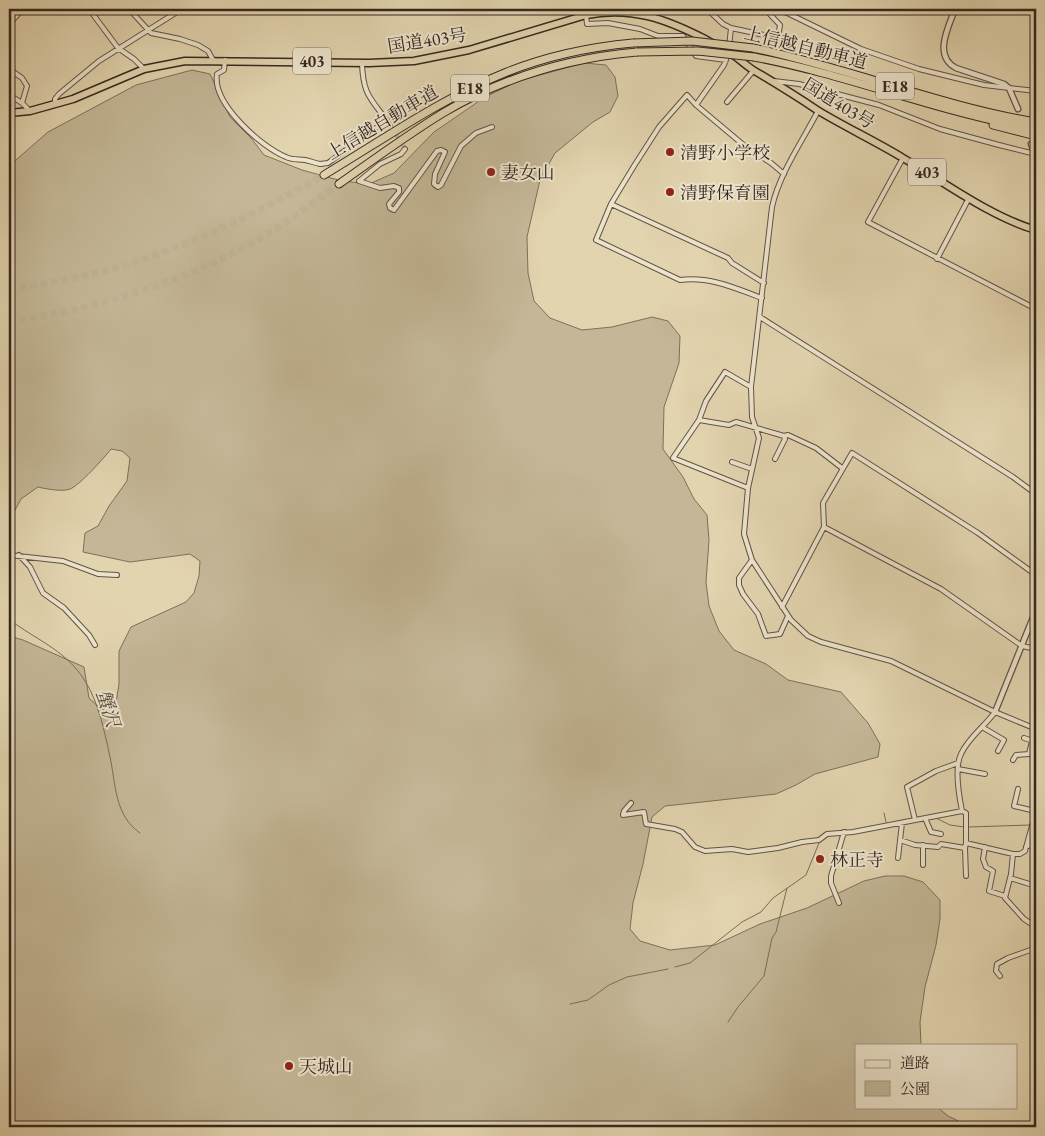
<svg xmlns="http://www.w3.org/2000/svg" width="1045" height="1136" viewBox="0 0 1045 1136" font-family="'EB Garamond','Noto Serif JP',serif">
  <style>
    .green { fill: #c4b797; stroke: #7c705c }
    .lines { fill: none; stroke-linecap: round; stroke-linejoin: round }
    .stream { stroke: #796c5a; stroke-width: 1 }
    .minor-tunnel { stroke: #bfb293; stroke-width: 4; stroke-dasharray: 4 2; stroke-linecap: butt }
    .motorway-tunnel { stroke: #bfb293; stroke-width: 7; stroke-dasharray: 7 3.5; stroke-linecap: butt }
    .minor-casing { stroke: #605345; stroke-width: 6 }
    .tertiary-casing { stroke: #605345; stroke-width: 7 }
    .trunk-casing { stroke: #342822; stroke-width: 9 }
    .motorway-casing { stroke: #342822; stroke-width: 9 }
    .minor { stroke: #ece3cb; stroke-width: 4 }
    .tertiary { stroke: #ece3cb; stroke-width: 4.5 }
    .trunk { stroke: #e2d4af; stroke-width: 6 }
    .motorway { stroke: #e2d4af; stroke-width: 7 }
    .motorway-bridge-casing { stroke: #342822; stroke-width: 9; stroke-linecap: butt }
    .motorway-bridge { stroke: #e2d4af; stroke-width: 7 }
    .poi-dot { fill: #8f2418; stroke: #ece3cb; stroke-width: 2 }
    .labels { text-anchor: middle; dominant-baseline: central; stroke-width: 4; stroke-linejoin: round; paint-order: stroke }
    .shield { fill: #ece3cb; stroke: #6b6055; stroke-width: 1 }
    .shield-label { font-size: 16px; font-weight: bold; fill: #342822 }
    .street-label { font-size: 18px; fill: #342822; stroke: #ece3cb }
    .poi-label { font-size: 18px; fill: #342822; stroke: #ece3cb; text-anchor: start }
    .water-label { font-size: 19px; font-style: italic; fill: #564a3e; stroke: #ece3cb }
  </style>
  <rect width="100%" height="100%" fill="#e2d4af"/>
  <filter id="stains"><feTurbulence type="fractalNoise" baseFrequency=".004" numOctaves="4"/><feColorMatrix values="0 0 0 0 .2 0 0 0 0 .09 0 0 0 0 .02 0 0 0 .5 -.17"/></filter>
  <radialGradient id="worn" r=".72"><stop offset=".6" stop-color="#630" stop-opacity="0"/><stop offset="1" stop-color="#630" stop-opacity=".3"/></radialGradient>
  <path class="green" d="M584,63L606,65L615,77L618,96L610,112L593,122L555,153L540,180L527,237L528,273L534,301L550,318L582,330L612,327L652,317L668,321L680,336L679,363L664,407L663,449L683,477L694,499L707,515L709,540L706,582L709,606L719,631L734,650L766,664L788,680L841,692L868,723L880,744L878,757L815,774L796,785L776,794L665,806L652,817L643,864L633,903L630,929L640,941L670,950L715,945L760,924L807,908L864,881L885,876H904L923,882L940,900V919L936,945L925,987L920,1022L921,1045H856V1107H937L948,1116L971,1127H9V636L23,640L84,667L89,698L102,710L116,703L119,684V651L131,627L186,602L194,593L199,576L200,561L190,554L130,562L83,552L85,533L98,526L109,506L127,481L130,458L122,451L111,449C104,458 79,486 70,489C63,492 46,489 38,487L21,499L14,512L9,513V166L48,132L136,85L192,70L210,74L230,117L251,138L264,155L302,170L342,181L369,184L394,173L434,132L485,97L518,81Z"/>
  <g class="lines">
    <path class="stream" d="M9,623H14C41,642 67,652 85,681C98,701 105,733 110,757C116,784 114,815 140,833
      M884,813L886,822
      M936,818L950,825L964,827
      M969,827L1030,825L1033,813
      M675,967L690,963L742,922L761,912L773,898L806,875L819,843
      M570,1004L588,1000L609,985L627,977L668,969
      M728,1022L738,1007L764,976L772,938L776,932L787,888"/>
    <path class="minor-tunnel" d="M390,125L405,149"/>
    <path class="motorway-tunnel" d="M9,288C122,278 227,230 324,175
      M9,321C85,313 187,280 254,242C284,225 311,204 339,184"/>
    <defs>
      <path id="minor" d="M89,9L118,48L134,59L144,69
        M129,9L151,33L180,39L198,45L208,51L213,60
        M143,9L177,12
        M707,9L723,24L731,28L778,38L780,25L765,9
        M779,9L861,49L919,69L984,85L1036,91
        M586,15L587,24L608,23L640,29L658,36H683L696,56L726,60
        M9,24L23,9
        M729,47L731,28
        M728,54L724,65L696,105L746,147L771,163L784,174
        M225,60L224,70L217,74C212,103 261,147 286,157C291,160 299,159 305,160C310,161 315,163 320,164C322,164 326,163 328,163L387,120
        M362,63C363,97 372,99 390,125
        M9,69L22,78L27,86L22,103
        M774,81L799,84L879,105L940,129L999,145L1035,154
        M9,95L22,103L30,111
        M727,102L754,70
        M55,104V99L59,94L99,61L177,12L190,9
        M696,105L687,95L659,127L634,166L611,204L596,240L680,280C709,276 735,288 762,298
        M818,111C803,140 779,174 772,207L751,387L752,417L759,438L748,488L744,534L752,560L791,620L808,636L821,642L891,661L995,712L1036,729
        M405,149L401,154L380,164L359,181L380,188L394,186L399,188V192L389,204L390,208L394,210L437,151L441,150L445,152L435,174L434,184L438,187L441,185L461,146L476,133L492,127
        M903,158L868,222L1036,309
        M611,204L728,258L732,263L764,283
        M937,259L969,198
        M760,317L1013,477L1036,494
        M699,420L729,425L736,422L784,436L788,435L816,448L842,468
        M775,459L785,439L784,436
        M732,462L752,469
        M748,488L673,458L699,420L706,401L725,372L751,387
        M824,527L941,589L1022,646L1036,649
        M9,555L63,561L98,574L117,575
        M19,555L30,567L43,593L64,608L89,635L95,645
        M752,560L739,578V585L743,594L758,614L766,636L780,634L788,616
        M782,607L824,527L823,503L852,453L978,533L1036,575
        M995,712C985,726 968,738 961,754C954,768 959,796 962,811L966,813V843L1013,854H1020L1025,851L1035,815H1036
        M982,727L1004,740L998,751
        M1024,738L1033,741L1036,734
        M1013,760L1016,755L1029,754L1032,741
        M958,769L985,774
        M1018,789L1014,806L1035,811V815
        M631,803L624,811L623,815L644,812L646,824L675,829L682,832L695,847L705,851L732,849L748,852L778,848L802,842L819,840L827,834L853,832L962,811
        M925,818L931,832L941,834
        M915,820L907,787L936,771L958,763
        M900,840L915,845L938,847L941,844L965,848L966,843
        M985,847L983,859L986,867L993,871L989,891L1005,896
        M1026,847L1030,845L1033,836L1036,837
        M965,848L966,876
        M1013,854L1011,874L1005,898L1024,919L1036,927
        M898,858L902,823
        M923,865V845
        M1010,878L1036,886
        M839,903L831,883V876L844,832
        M1000,976L996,971L997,964L1008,958L1036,948"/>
      <path id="tertiary" d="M955,9C948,28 933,56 956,68L1004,84L1009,88L1018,109
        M1031,144L1036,156
        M995,712L1036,610"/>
      <path id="trunk" d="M9,113L30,111L73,99L144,69L185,61L369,63L414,61L469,50L586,15C631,6 666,19 705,39C713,44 721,47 729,52C737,57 744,64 753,70C775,83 796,96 817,110C845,127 875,141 903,158C944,182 991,217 1036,230"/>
      <path id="motorway" d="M753,48C849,68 940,106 1036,122
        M754,57C850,75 940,113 1036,129
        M993,125L1036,136
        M324,175C384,139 442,98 507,72C547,56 590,47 633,43
        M339,184C373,160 407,135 443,113C502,78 568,58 637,52"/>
    </defs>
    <use href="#minor" class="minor-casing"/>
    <use href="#tertiary" class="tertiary-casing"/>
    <use href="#trunk" class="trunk-casing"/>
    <use href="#motorway" class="motorway-casing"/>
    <use href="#minor" class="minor"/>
    <use href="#tertiary" class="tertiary"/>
    <use href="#trunk" class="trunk"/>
    <use href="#motorway" class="motorway"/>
    <defs>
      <path id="motorway-bridge" d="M633,43L692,41L753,48
        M637,52L698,51L754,57"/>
    </defs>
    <use href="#motorway-bridge" class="motorway-bridge-casing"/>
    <use href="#motorway-bridge" class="motorway-bridge"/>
  </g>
  <g class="poi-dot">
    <circle cx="670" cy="152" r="5"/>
    <circle cx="491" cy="172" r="5"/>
    <circle cx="670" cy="192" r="5"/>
    <circle cx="820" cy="859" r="5"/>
    <circle cx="289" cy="1066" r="5"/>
  </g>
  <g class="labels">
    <g class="shield">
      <rect x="293" y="47.5" width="38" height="27" rx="4"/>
      <rect x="876" y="72.5" width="38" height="27" rx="4"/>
      <rect x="451" y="74.5" width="38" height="27" rx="4"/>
      <rect x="908" y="158.5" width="38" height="27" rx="4"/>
    </g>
    <g class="shield-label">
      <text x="312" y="61">403</text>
      <text x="895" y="86">E18</text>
      <text x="470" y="88">E18</text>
      <text x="927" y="172">403</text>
    </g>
    <g class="street-label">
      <text transform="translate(427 40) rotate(-9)">国道403号</text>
      <text transform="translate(806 47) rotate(14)">上信越自動車道</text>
      <text transform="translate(839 103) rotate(31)">国道403号</text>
      <text transform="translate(382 122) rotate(-31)">上信越自動車道</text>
    </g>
    <g class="poi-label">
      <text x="680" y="152">清野小学校</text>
      <text x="501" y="172">妻女山</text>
      <text x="680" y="192">清野保育園</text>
      <text x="830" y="859">林正寺</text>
      <text x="299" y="1066">天城山</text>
    </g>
    <g class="water-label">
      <text transform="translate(108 708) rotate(72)">蟹沢</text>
    </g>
  </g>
  <rect width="1045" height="1136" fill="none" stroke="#e2d4af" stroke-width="30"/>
  <rect x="10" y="10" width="1025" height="1116" fill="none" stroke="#342822" stroke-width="2.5"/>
  <rect x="15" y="15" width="1015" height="1106" fill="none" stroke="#342822"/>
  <rect x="855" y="1044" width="162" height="65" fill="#ece3cb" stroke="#a29887"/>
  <rect x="865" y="1060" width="25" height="8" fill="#ece3cb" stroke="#a29887"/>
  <text x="900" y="1068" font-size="15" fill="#342822">道路</text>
  <rect x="865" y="1081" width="25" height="15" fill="#c4b797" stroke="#a29887"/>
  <text x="900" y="1094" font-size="15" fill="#342822">公園</text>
  <rect width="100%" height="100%" filter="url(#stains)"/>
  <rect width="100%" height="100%" fill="url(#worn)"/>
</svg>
